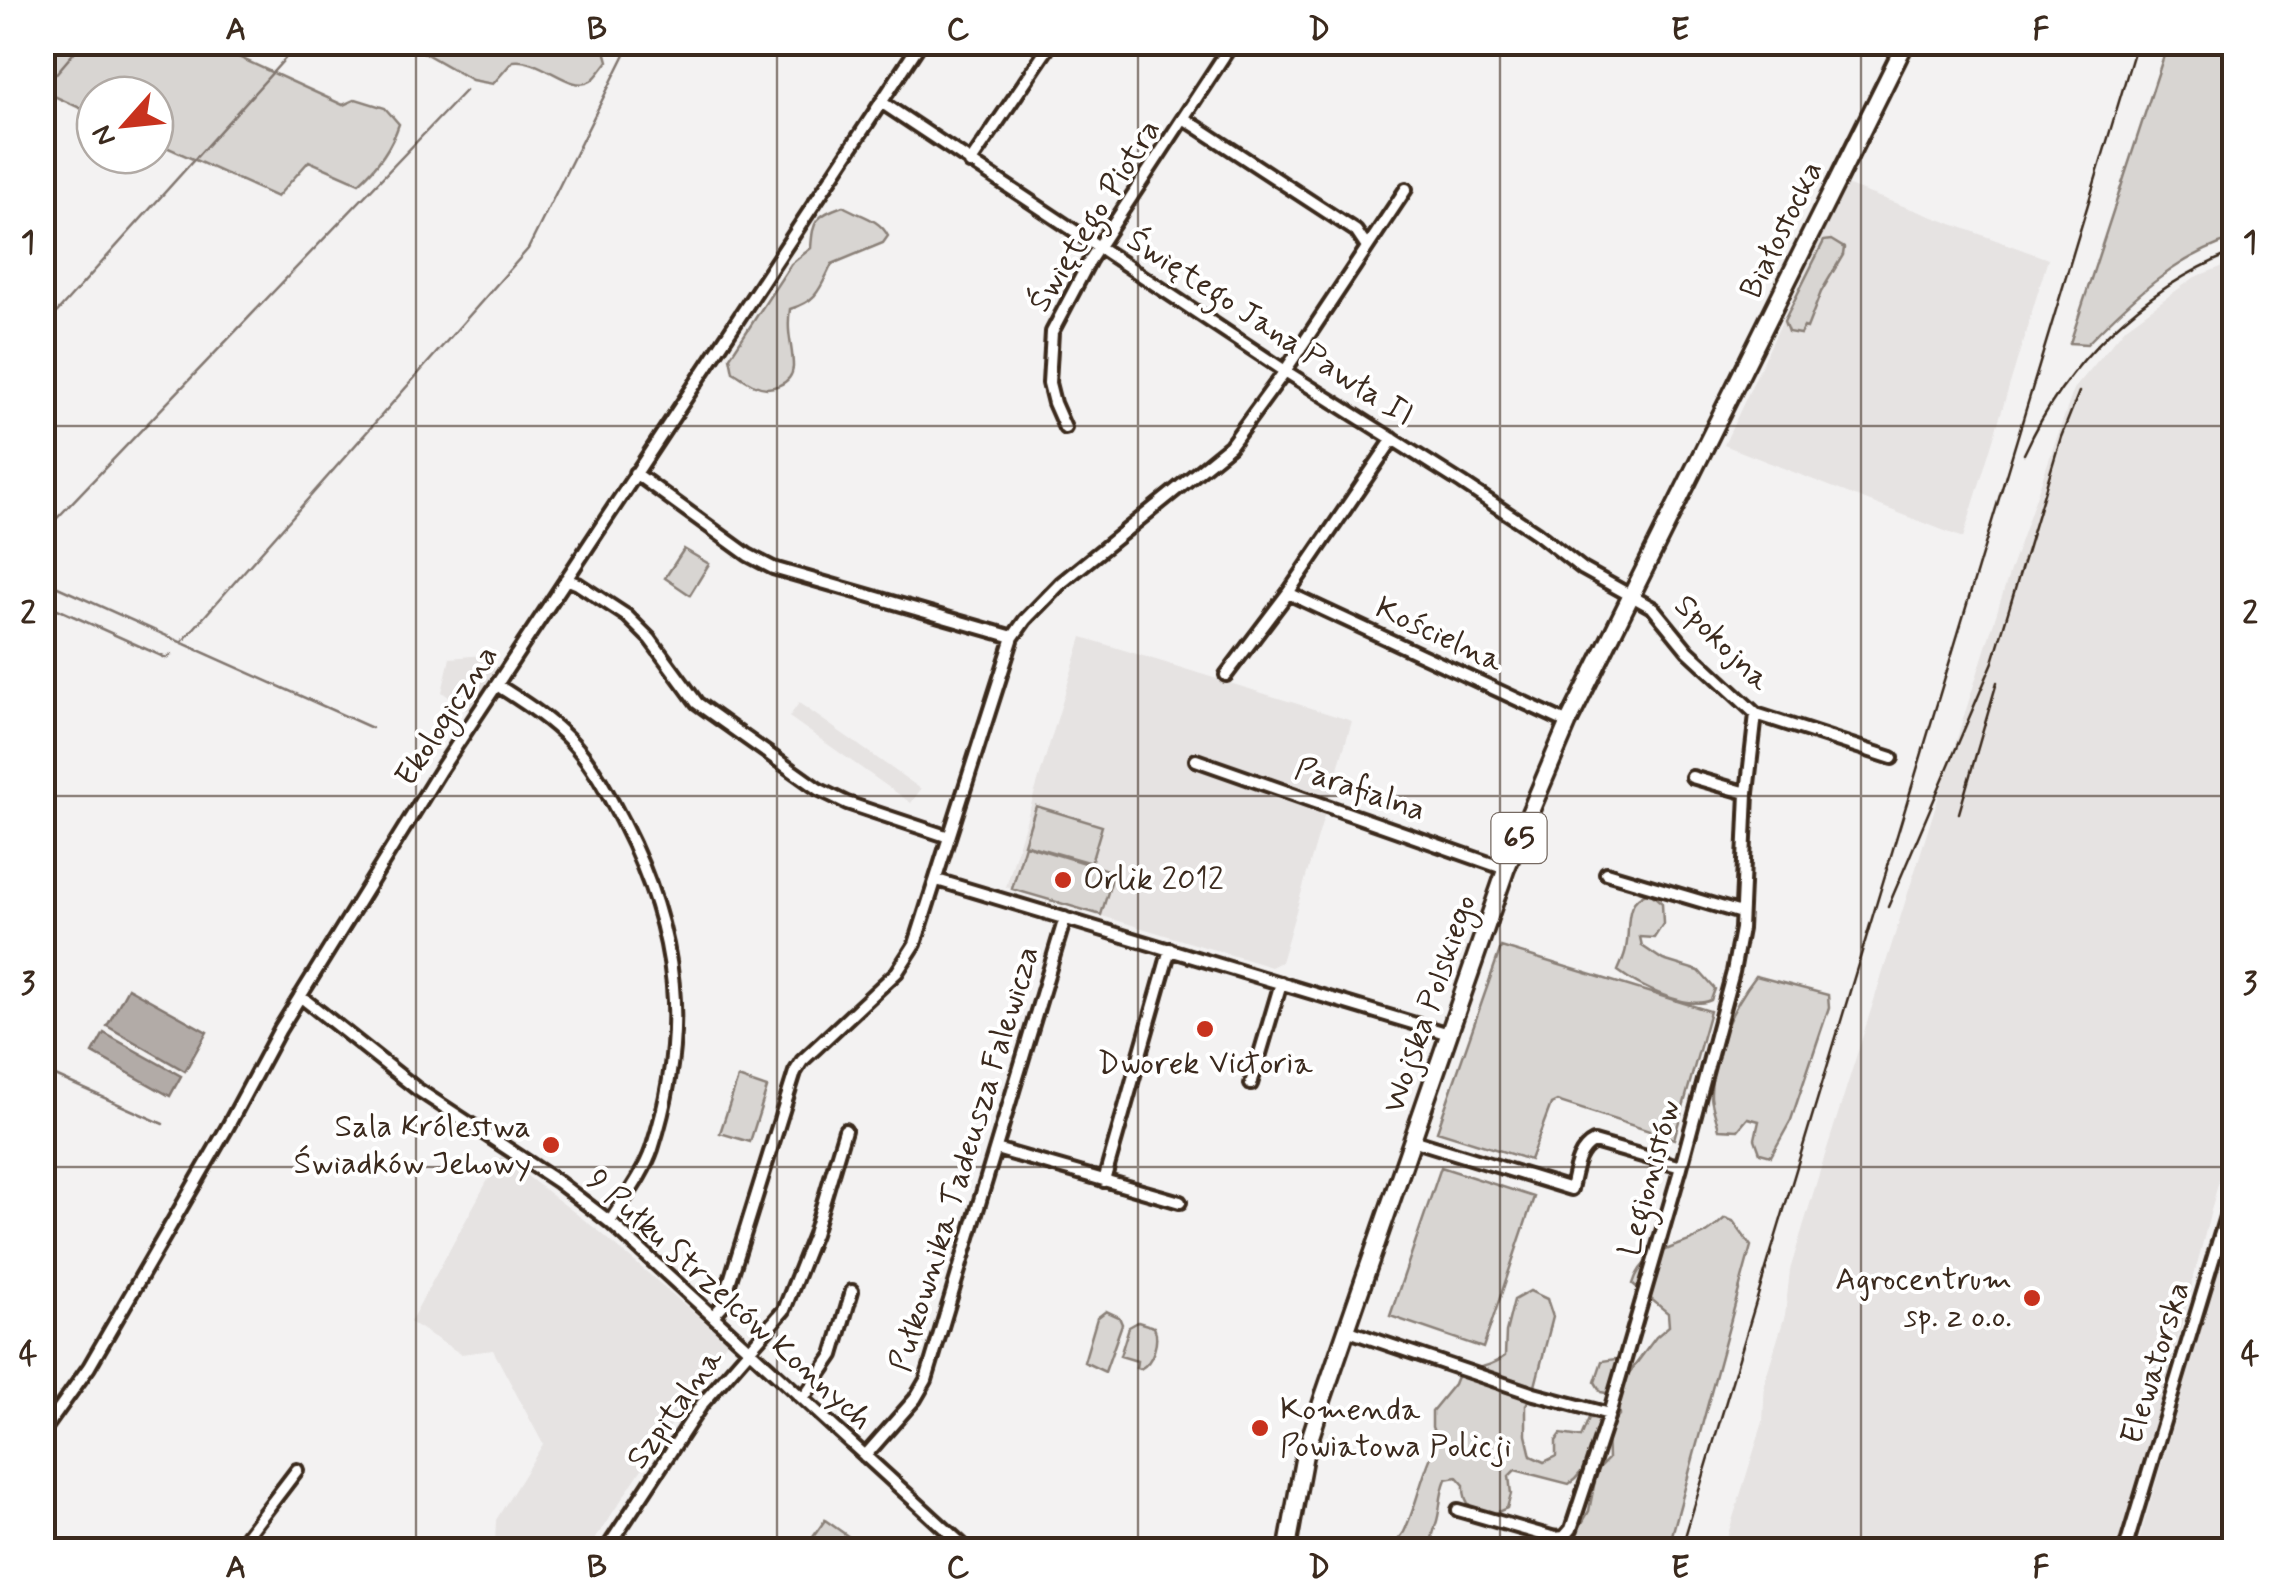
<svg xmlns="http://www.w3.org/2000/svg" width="2277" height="1593" viewBox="0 0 2277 1593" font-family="Mynerve,sans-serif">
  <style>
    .built { fill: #e6e3e2 }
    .green { fill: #d8d5d2; stroke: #8a8078; stroke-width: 2.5 }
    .water { fill: #b2aba7; stroke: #827770; stroke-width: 2.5 }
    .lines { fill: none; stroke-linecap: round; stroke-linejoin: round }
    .stream { stroke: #827770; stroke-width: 2.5 }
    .street-casing { stroke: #3b2a1e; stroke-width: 18 }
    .primary-casing { stroke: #3b2a1e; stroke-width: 22 }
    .street { stroke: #fff; stroke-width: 10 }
    .primary { stroke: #fff; stroke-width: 15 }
    .rail { stroke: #3b2a1e; stroke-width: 2.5 }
    .grid { fill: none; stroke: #3b2a1e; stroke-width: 2.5; stroke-opacity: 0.55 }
    .poi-dot { fill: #c8321e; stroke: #fff; stroke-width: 4 }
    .labels { text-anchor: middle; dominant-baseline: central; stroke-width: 8; stroke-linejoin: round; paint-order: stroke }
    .shield { fill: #fff; stroke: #766a62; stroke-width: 2.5 }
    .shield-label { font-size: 30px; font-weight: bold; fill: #3b2a1e }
    .street-label { font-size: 32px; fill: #3b2a1e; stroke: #fff }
    .poi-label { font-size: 32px; fill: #3b2a1e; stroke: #fff; text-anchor: start }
    .neatline { fill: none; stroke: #3b2a1e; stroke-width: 4 }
    .grid-label { font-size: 32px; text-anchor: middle; font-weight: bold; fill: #3b2a1e }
  </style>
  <rect width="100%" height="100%" fill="#f3f2f2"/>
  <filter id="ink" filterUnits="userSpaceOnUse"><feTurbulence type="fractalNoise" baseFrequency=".01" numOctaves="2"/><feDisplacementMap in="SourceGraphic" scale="20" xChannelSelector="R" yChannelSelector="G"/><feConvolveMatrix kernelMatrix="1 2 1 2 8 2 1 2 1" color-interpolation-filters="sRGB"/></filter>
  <g filter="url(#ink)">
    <path class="built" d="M1846,185L2048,259L1963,538L1724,445Z
      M2234,262V1122L2156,1423L2118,1550H1723L1763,1422L1765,1380L1785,1315L1790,1270L1819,1174L2010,571L2074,389L2126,327L2195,277Z
      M1082,637L1352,721L1281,962L1271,967L1006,887Z
      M482,655L493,664L495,673L468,711L442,692L450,658Z
      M799,703L921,789L911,803L789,717Z
      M501,1156L600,1232L727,1341L588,1550H504L495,1544L496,1520L543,1444L493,1350L461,1354L410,1322Z
      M2234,1217V1550H2136Z"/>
    <path class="green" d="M43,42L208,43L343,105L356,99L385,108L399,124C391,148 378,166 359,183L309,161L277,197L155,142V95H95V115L43,91Z
      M407,43H603L608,61C603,67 597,77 591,81C571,94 541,57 513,61L493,84L472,80Z
      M2168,43H2234V239C2176,256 2128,302 2087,344L2070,343Z
      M843,206C859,216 879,218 888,236L883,243L832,264C820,288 818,301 790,309C786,334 793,346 793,367C792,385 769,392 755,385C747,382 740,376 733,372L730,357L791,264L811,248C813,220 815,216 843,206Z
      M1831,240L1844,248L1843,255L1821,292L1807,328L1804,327L1800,334L1788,332L1784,321L1824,241Z
      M684,549L709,564L690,595L665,578Z
      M1036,806L1102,826L1091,863L1024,844Z
      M1025,845L1114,872L1101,915L1012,889Z
      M1649,892L1662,903L1663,924L1654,938L1640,937L1642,946L1663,960L1699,971L1715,989L1711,1000C1687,1011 1638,986 1618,971C1621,963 1625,956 1626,948C1631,926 1622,901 1649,892Z
      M1501,947L1710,1011L1674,1139L1557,1101L1551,1104L1530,1160L1437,1131Z
      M1756,976L1828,995L1829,1007L1791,1120L1771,1156L1760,1153L1755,1139L1759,1121L1748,1118L1738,1130L1719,1129C1716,1118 1712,1107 1711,1097C1710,1055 1731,1008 1756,976Z
      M738,1078L767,1088L750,1142L720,1133Z
      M1441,1167L1534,1197L1483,1348L1390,1316Z
      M1725,1218L1733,1221L1751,1246L1668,1550H1528L1531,1543H1563L1575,1535L1589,1511L1597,1470L1608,1459L1607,1429L1619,1415L1618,1395L1601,1392L1595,1382L1602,1361L1615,1359L1630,1372L1656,1337L1669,1326L1668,1313L1633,1284C1643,1249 1677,1249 1705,1234C1712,1230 1719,1223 1725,1218Z
      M1530,1291L1547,1299L1553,1317L1535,1386L1526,1405V1435L1531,1456L1544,1462L1556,1456V1441L1561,1434L1581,1437L1589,1418H1600C1600,1439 1587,1472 1569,1484L1515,1470L1509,1476L1511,1494L1507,1508L1491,1515C1473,1512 1463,1504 1464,1485L1457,1477L1446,1479C1439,1496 1441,1510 1436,1524C1433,1534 1431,1540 1430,1550H1391C1394,1543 1400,1539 1404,1532C1418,1503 1422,1470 1438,1442L1432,1427V1411L1454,1384L1458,1374C1475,1367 1490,1368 1505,1356L1506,1332L1514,1300Z
      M1106,1311L1119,1317L1122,1324L1105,1372L1084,1362L1097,1318Z
      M1138,1322L1154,1327C1160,1340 1153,1363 1140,1369L1136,1368L1137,1361L1120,1356L1129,1327Z
      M825,1520L852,1539L844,1550H804Z"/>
    <path class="water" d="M128,988L207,1032L185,1071L107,1026Z
      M104,1033L181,1076L170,1096L93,1053Z"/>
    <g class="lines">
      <path class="stream" d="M42,90L83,42
        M42,329L300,42
        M42,534L465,91
        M42,580L372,728
        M42,602L166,658L171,655
        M182,642L528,249L631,42
        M42,1070L163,1124"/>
      <defs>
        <path id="street" d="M881,102L1285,371L1462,483L1537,533L1583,569L1653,608L1688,651L1756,714L1892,758
          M1185,119L1356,231L1366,246
          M970,163L1052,42
          M1065,428L1054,403L1049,383L1052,332L1090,260L1233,42
          M635,473L748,555L773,568L1013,637
          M566,579L578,584L627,616L650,639L697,703L818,789L847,803L949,837
          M1288,593L1568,723
          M1226,675L1288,593L1393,439
          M497,685C523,702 548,717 570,740C593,764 608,794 623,823C679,933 690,1031 652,1149C643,1175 624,1199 610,1222
          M1196,760L1506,869
          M1692,777L1747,793
          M1606,873L1741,913
          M937,880L1449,1034
          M300,996L417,1089L558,1182L610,1222L968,1550
          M1251,1084L1281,983
          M1412,1140L1571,1189C1575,1172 1577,1150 1594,1142L1681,1167
          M996,1149L1180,1202
          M1104,1181L1170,949
          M713,1316L722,1306L795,1072L802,1061L897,972L915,944L1013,637L1025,620L1061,583L1230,446L1285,371L1406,189
          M1346,1330L1534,1394L1609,1414
          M803,1399L833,1355L852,1291
          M42,1433L89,1367L228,1126L280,1029L439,772L921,42
          M865,1456L915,1399L926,1380L1065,918
          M1458,1510L1555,1538L1564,1537L1571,1529L1609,1414L1681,1167L1733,972L1741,929L1747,793L1756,714
          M236,1550L297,1470
          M606,1550L702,1404L784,1310L814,1234L845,1130
          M2125,1550L2234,1190"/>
        <path id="primary" d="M1287,1550L1304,1457L1323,1398L1506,869L1568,723L1906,42"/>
      </defs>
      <use href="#street" class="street-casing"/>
      <use href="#primary" class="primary-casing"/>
      <use href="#street" class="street"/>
      <use href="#primary" class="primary"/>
      <path class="rail" d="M2024,454C2066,362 2140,290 2234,252
        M1959,813L1997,682
        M1888,907L1993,662L2061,437L2079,392
        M1681,1550L2137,42"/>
    </g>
  </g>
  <path class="grid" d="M416,42V1550M777,42V1550M1138,42V1550M1500,42V1550M1861,42V1550M42,426H2234M42,796H2234M42,1167H2234"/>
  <g class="poi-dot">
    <circle cx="1063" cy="880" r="10"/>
    <circle cx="1205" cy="1029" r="10"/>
    <circle cx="551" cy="1145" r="10"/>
    <circle cx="2032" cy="1298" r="10"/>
    <circle cx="1260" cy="1428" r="10"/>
  </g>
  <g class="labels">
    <rect class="shield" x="1491.5" y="813" width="55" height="50" rx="8"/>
    <g class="shield-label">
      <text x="1519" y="838">65</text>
    </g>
    <g class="street-label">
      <text transform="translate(1095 216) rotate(-58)">Świętego Piotra</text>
      <text transform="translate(1782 230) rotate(-64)">Białostocka</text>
      <text transform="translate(1270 328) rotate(33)">Świętego Jana Pawła II</text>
      <text transform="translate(1439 635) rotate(25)">Kościelna</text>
      <text transform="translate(1722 643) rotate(45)">Spokojna</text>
      <text transform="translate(447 716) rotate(-57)">Ekologiczna</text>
      <text transform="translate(1360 790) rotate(19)">Parafialna</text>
      <text transform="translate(1430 1004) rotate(-71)">Wojska Polskiego</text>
      <text transform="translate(965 1159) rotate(-73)">Pułkownika Tadeusza Falewicza</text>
      <text transform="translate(1650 1178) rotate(-75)">Legionistów</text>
      <text transform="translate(729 1300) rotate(42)">9 Pułku Strzelców Konnych</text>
      <text transform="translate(2156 1363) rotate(-73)">Elewatorska</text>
      <text transform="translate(675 1409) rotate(-54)">Szpitalna</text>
    </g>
    <g class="poi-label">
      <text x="1083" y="880">Orlik 2012</text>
      <text x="1205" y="1064" text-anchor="middle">Dworek Victoria</text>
      <text x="531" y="1127" text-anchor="end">Sala Królestwa<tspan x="531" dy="37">Świadków Jehowy</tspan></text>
      <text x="2012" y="1280" text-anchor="end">Agrocentrum<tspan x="2012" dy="37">sp. z o.o.</tspan></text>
      <text x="1280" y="1410">Komenda<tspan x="1280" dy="37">Powiatowa Policji</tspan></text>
    </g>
  </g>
  <rect width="2277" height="1593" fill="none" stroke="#fff" stroke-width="110"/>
  <g transform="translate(125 125) rotate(243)"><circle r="48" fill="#ffffff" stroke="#b1aaa5" stroke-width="2.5"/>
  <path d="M0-8L18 38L0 25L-18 38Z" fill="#c8321e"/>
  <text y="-15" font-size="28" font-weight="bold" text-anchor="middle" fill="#3b2a1e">N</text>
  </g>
  <rect x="55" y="55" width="2167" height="1483" class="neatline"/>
  <g class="grid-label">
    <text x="236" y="39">A</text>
    <text x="597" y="39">B</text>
    <text x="958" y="39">C</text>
    <text x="1319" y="39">D</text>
    <text x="1680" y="39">E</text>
    <text x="2041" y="39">F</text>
    <text x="28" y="252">1</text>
    <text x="2250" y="252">1</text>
    <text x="28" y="623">2</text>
    <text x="2250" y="623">2</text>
    <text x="28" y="993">3</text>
    <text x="2250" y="993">3</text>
    <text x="28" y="1364">4</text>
    <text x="2250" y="1364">4</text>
    <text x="236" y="1577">A</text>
    <text x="597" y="1577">B</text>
    <text x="958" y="1577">C</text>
    <text x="1319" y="1577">D</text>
    <text x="1680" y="1577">E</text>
    <text x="2041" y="1577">F</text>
  </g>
</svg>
